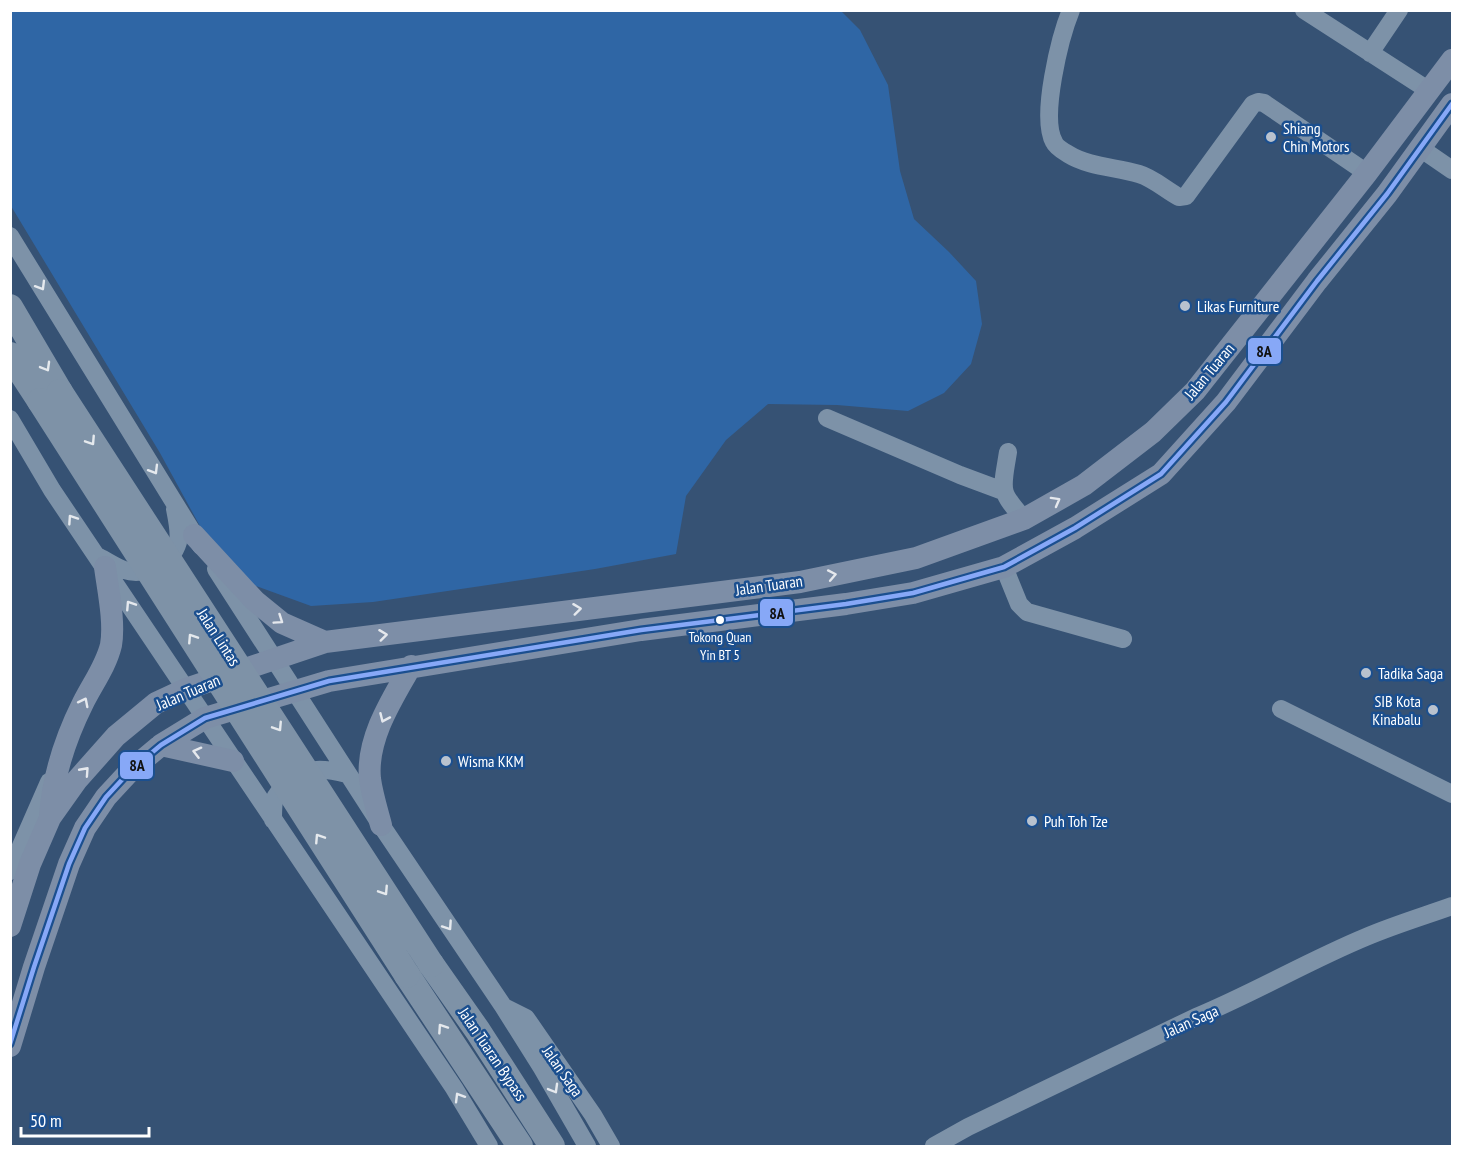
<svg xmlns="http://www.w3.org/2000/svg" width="1463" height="1157" viewBox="0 0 1463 1157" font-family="'PT Sans Narrow',sans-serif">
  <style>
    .green { fill: #2f66a5 }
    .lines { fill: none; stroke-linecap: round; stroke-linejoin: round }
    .minor { stroke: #7d92a8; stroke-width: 18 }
    .major { stroke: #7d8ea7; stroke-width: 22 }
    .highway { stroke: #7e92a7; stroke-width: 26 }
    .highway-bridge { stroke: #7e92a7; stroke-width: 26 }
    .bus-1-casing { stroke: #1b4f8f; stroke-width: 9 }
    .bus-1 { stroke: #87a8f7; stroke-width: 4.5 }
    .oneway { stroke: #e5e9ee }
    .oneway2 { stroke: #e5e9ed }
    .oneway3 { stroke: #e5e8ed }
    .poi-dot { fill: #b9c2ce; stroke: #1b4f8f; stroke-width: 2 }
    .bus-dot { fill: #fff; stroke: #1b4f8f; stroke-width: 2 }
    .labels { text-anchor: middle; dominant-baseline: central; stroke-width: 5; stroke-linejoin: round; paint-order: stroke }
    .bus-label { font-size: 14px; fill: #fff; stroke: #1b4f8f }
    .poi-label { font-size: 16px; fill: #fff; stroke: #1b4f8f; text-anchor: start }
    .street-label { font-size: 16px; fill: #fff; stroke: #1b4f8f }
    .line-badge { stroke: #1b4f8f; stroke-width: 2 }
    .pale-badge-label { font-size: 16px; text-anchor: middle; font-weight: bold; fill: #111 }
  </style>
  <rect width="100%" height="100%" fill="#365274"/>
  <path class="green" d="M10,11H841L860,30L888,85L900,171L914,219L949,252L976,281L982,324L971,364L944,393L908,411L837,405L768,404L726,440L686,496L676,554L595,569L373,602L311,606L248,583L207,539L160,453L11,206Z"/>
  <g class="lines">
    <path class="minor" d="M1071,10C1060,37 1040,117 1054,142C1056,147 1063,151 1068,154C1089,167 1115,167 1139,174C1153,178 1166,190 1179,197L1186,196L1253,104L1258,102L1264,103L1367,173
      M1304,10L1428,90
      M1370,53L1399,10
      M1420,148L1452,170
      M10,236L201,546
      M827,418L960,475L1003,491
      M10,419L52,490L454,1088L489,1146
      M1008,452C1002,490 998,490 1024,519
      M99,557C107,561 116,567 124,570C145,577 172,563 178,542C180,533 177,519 175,509
      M1004,567L1019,604L1027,612L1123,639
      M216,569L381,825L503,1006L542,1068L587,1146
      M1281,709L1452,794
      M273,820C273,814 273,807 274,801C275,795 281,790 285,785C303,766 324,768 347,774
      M10,871L49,782
      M504,1007L526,1018L593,1115L611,1146
      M934,1146L968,1127L1196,1017C1254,993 1308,961 1366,937C1394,925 1424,916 1452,906"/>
    <path class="major" d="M194,535L255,601L282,623L325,642
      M161,745L233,761
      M50,816C53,776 65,739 83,703C93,683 106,666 111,645C115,622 108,590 105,567
      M381,825C377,810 372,794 370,779C366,739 392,699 411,666
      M10,926L30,864L50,818L77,780L116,736L156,703L186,689L325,642L800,582L916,558L1024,519L1084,485L1153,432L1195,391L1367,173L1452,60
      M10,1046L34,967L69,864L85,828L106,797L131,770L161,745L205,718L329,681L641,630L846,604L913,593L1004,567L1075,528L1161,474L1226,402L1317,281L1387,194L1452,104"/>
    <path class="highway" d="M10,307L60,392
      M10,355L40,401
      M431,964L478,1031L552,1146
      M407,975L520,1146"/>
    <path class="highway-bridge" d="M60,392L431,964
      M40,401L407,975"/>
    <defs>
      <path id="bus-1" d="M10,1044L34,967L69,864L85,828L106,797L131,770L161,745L205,718L329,681L641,630L846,604L913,593L1004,567L1075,528L1161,474L1226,402L1317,281L1387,194L1452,104"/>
    </defs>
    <use href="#bus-1" class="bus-1-casing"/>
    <use href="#bus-1" class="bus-1"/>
  </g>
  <defs><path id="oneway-chevron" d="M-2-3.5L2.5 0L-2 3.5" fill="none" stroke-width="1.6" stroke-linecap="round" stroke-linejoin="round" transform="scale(1.5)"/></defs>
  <g class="oneway">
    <use href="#oneway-chevron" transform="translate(41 286) rotate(59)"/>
    <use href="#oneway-chevron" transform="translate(154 470) rotate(59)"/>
    <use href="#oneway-chevron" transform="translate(72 519) rotate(-124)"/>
    <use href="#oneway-chevron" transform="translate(130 605) rotate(-123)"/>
    <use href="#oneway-chevron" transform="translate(448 926) rotate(56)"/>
    <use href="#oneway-chevron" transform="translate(554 1089) rotate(60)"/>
    <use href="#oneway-chevron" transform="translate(459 1097) rotate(-121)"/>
  </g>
  <g class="oneway2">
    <use href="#oneway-chevron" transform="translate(46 367) rotate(60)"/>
    <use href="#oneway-chevron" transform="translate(91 441) rotate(57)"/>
    <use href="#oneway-chevron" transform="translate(192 638) rotate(-123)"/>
    <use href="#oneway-chevron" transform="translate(278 727) rotate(57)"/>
    <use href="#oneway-chevron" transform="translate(319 838) rotate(-123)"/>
    <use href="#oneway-chevron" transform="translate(384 891) rotate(57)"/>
    <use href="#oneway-chevron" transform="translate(442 1028) rotate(-124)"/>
  </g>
  <g class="oneway3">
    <use href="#oneway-chevron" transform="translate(1056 501) rotate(-29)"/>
    <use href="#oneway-chevron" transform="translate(832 575) rotate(-11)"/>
    <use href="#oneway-chevron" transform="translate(577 609) rotate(-7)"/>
    <use href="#oneway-chevron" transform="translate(279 620) rotate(34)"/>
    <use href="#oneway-chevron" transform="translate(383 635) rotate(-7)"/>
    <use href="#oneway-chevron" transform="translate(84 702) rotate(-63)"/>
    <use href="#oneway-chevron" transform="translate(384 718) rotate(114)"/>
    <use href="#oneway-chevron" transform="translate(197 752) rotate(-166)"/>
    <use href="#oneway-chevron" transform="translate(85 771) rotate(-48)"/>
  </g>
  <g class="poi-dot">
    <circle cx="1271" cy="137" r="6"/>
    <circle cx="1185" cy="306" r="6"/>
    <circle cx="1366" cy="673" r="6"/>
    <circle cx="1433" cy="710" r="6"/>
    <circle cx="446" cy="761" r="6"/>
    <circle cx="1032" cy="821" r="6"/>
  </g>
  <circle class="bus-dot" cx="720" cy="620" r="5"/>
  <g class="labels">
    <g class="bus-label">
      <text x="720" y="637">Tokong Quan<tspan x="720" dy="18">Yin BT 5</tspan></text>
    </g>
    <g class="poi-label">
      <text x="1283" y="128">Shiang<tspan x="1283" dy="18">Chin Motors</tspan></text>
      <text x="1197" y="306">Likas Furniture</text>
      <text x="1378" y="673">Tadika Saga</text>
      <text x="1421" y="701" text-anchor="end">SIB Kota<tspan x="1421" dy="18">Kinabalu</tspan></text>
      <text x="458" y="761">Wisma KKM</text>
      <text x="1044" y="821">Puh Toh Tze</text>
    </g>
    <g class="street-label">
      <text transform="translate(1209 371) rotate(-50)">Jalan Tuaran</text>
      <text transform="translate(769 585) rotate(-8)">Jalan Tuaran</text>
      <text transform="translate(219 637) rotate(57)">Jalan Lintas</text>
      <text transform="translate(188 692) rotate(-23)">Jalan Tuaran</text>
      <text transform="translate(1191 1021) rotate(-24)">Jalan Saga</text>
      <text transform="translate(493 1054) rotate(56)">Jalan Tuaran Bypass</text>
      <text transform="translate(563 1071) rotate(55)">Jalan Saga</text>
    </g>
  </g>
  <g class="line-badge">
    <rect x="1247" y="337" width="35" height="28" rx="6" fill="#87a8f7"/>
    <rect x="759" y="598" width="35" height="29" rx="6" fill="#87a8f7"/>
    <rect x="119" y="751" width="35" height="29" rx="6" fill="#87a8f7"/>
  </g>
  <g class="pale-badge-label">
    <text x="1264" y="357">8A</text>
    <text x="777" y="619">8A</text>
    <text x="137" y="771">8A</text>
  </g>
  <rect width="1463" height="1157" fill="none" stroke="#ffffff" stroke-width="24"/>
  <path d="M21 1127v9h128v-9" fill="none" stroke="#ffffff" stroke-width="3"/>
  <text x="30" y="1127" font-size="18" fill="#ffffff" stroke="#1b4f8f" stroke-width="4.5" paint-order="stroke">50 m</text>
</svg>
